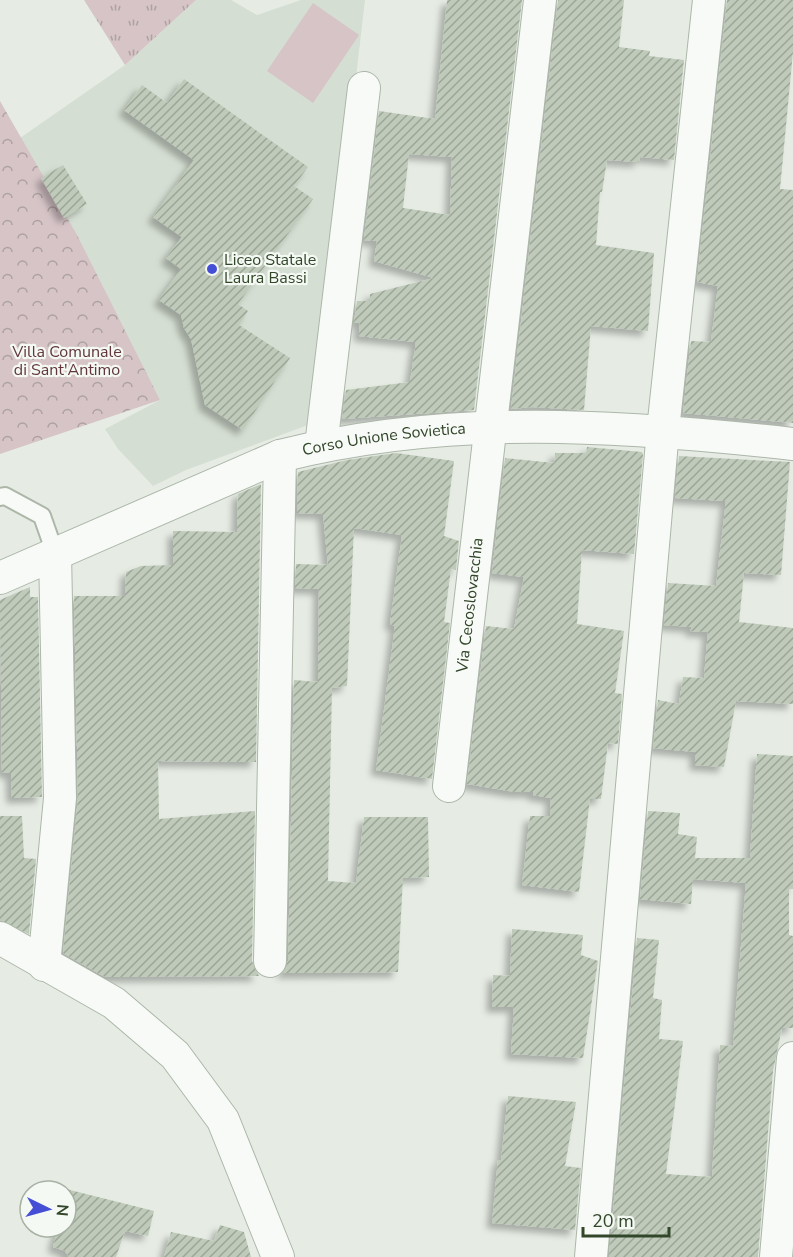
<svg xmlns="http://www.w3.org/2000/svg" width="793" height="1257" viewBox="0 0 793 1257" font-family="'Nunito Sans',sans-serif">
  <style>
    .built { fill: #d5ded2 }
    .grass { fill: url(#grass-tufts) }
    .park { fill: url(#park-crowns) }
    .pitch { fill: #d6c4c7 }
    .building { fill: url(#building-hatch); fill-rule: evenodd; filter: url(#shadow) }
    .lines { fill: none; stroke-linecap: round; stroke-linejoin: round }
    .service-casing { stroke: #acb7a8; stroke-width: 20 }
    .minor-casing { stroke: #acb7a8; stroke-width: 34 }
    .service { stroke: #f8faf7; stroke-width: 16 }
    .minor { stroke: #f8faf7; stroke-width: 32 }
    .poi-dot { fill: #454fd5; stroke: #f5f9f4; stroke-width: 2 }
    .labels { text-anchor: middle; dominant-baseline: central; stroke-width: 4.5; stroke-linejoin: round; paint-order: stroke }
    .poi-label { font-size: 16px; fill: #32462a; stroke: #f5f9f4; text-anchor: start }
    .park-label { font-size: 16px; fill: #62373b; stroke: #f5f9f4 }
    .street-label { font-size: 16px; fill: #32462a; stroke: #f5f9f4 }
  </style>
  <defs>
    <pattern id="grass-tufts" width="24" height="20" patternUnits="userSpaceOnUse" patternTransform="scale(1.5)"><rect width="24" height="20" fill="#d6c4c7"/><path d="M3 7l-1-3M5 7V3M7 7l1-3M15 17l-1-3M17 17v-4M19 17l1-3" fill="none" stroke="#aea1a2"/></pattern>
    <pattern id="park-crowns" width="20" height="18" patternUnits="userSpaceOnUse" patternTransform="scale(1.5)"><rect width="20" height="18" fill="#d6c4c7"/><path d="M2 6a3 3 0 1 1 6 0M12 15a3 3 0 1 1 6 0" fill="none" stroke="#aea1a2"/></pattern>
    <pattern id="building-hatch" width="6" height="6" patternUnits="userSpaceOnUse" patternTransform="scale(1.5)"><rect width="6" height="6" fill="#bfcaba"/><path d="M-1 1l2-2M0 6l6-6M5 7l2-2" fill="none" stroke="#9ca697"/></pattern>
    <filter id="shadow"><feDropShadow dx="-5.5" dy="5.5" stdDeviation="3" flood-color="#0004"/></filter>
  </defs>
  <rect width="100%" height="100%" fill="#e6ece4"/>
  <path class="built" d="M196,0H231L257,15L301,0H365L316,422L186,470L153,486L118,449L105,429L160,400L20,138L125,65Z"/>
  <path class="grass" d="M84,0H196L125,65Z"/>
  <path class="park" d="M0,101L77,235L160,400L0,454Z"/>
  <path class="pitch" d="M313,3L359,35L313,103L267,71Z"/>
  <path class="building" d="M447,0H522L474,410L342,419L346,390L410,382L416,342L359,336L360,323L354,322L357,301H370V294L434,278L374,261L377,241L364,240L379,111L435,119ZM409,154L452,157L450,215L403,208Z
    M558,0H624L619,47L650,51L649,56L684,60L674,160L640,157L639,162L607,160L602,192H600L596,245L654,253L648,331L591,326L584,410L532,407L511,409Z
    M727,0H793V52L780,189L793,190V423L683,413L691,341L711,342L718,286L697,282Z
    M184,79L308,167L294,186L313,199L238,304L248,311L239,325L290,358L243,430L205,405L191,339L184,328L181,315L159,300L181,269L166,258L182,237L153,217L194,160L124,110L142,85L167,103Z
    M63,165L87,204L64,218L41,178Z
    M587,447L642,452L643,455L634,554L582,550L577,624L624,631L615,693L622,694L618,744L608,743L601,799H590L579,892L522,885L530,816H550L551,798L533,795V792H515L467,784L486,626L514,629L524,577L492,573L505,458L554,463L555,453H586Z
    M396,453L454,461L444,536L459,541L456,570L451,569L444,622L450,623L432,779L376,770L395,626L390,624L402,535L354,528L347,686L332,688L328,881L356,883L364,817H428L429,877L403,878L398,972L282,973L288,961L294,680L318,682L319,589L295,588L296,564L328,565L323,514L297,513L298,472L347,460Z
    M679,456L790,462L781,575L744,573L739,622L793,628V704L736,701L724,767L695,765V752L653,748L658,700L679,704L683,677L704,678L708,632L690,631L692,627L664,625L668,583L716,586L726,501L675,498Z
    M261,484L256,762L158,761L159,819L255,811L252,961L259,976L105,977L63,953L78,798L74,596H125L126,572L141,566L173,565V531L237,532L238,494Z
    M30,587V597H38L42,797L12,798L11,773L2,772L0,600Z
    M757,754L793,756V889H789V935L793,936V1028H782L773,1071L758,1257H609L637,938L659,940L653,998L662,1000L659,1039L683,1041L666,1174L712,1177L720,1045L733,1046L746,883L693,879L691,904L640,899L648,811L680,813L678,834L697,837L695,858H750Z
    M0,816H22L24,858L36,859L29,934L0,920Z
    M512,929L583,935L581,955L598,961L583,1058L511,1054L514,1007H492L493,975L510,976Z
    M508,1096L576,1102L565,1166L581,1168L575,1230L492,1223L498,1160H501Z
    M66,1189L154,1211L148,1236L125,1231L116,1257H69L65,1251L53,1247L58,1227H66Z
    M220,1225L244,1232L251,1257H164L171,1232L214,1241Z"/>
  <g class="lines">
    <defs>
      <path id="service" d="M0,497L5,496L42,516L55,553"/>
      <g id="minor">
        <path d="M321,446L364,88"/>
        <path id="s1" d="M0,578L280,456C450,413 620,425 793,444"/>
        <path id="s2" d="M449,786L540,0"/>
        <path d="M0,938L114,1003L175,1055L223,1120L278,1257"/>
        <path d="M270,961L280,456"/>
        <path d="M44,965L60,798L55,553"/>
        <path d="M591,1257L663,430L709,0"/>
        <path d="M776,1257L793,1058"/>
      </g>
    </defs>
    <use href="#service" class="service-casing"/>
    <use href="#minor" class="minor-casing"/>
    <use href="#service" class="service"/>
    <use href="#minor" class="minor"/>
  </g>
  <circle class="poi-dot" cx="212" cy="269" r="6"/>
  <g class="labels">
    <g class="poi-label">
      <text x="224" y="260">Liceo Statale<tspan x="224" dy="18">Laura Bassi</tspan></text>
    </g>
    <g class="park-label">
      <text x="67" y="352">Villa Comunale<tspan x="67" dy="18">di Sant'Antimo</tspan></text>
    </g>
    <g class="street-label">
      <text stroke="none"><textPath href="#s1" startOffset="411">Corso Unione Sovietica</textPath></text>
      <text stroke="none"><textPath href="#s2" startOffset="182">Via Cecoslovacchia</textPath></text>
    </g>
  </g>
  <g transform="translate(48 1209) rotate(95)"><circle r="28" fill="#f5f9f4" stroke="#a7b1a3" stroke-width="1.5"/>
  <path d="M0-4.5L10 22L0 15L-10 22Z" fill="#454fd5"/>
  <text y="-9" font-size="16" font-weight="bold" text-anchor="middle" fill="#32462a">N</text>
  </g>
  <path d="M583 1227v9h86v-9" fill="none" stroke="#32462a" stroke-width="3"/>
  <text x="592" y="1227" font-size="18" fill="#32462a" stroke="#f5f9f4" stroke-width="4.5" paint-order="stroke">20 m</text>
</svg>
